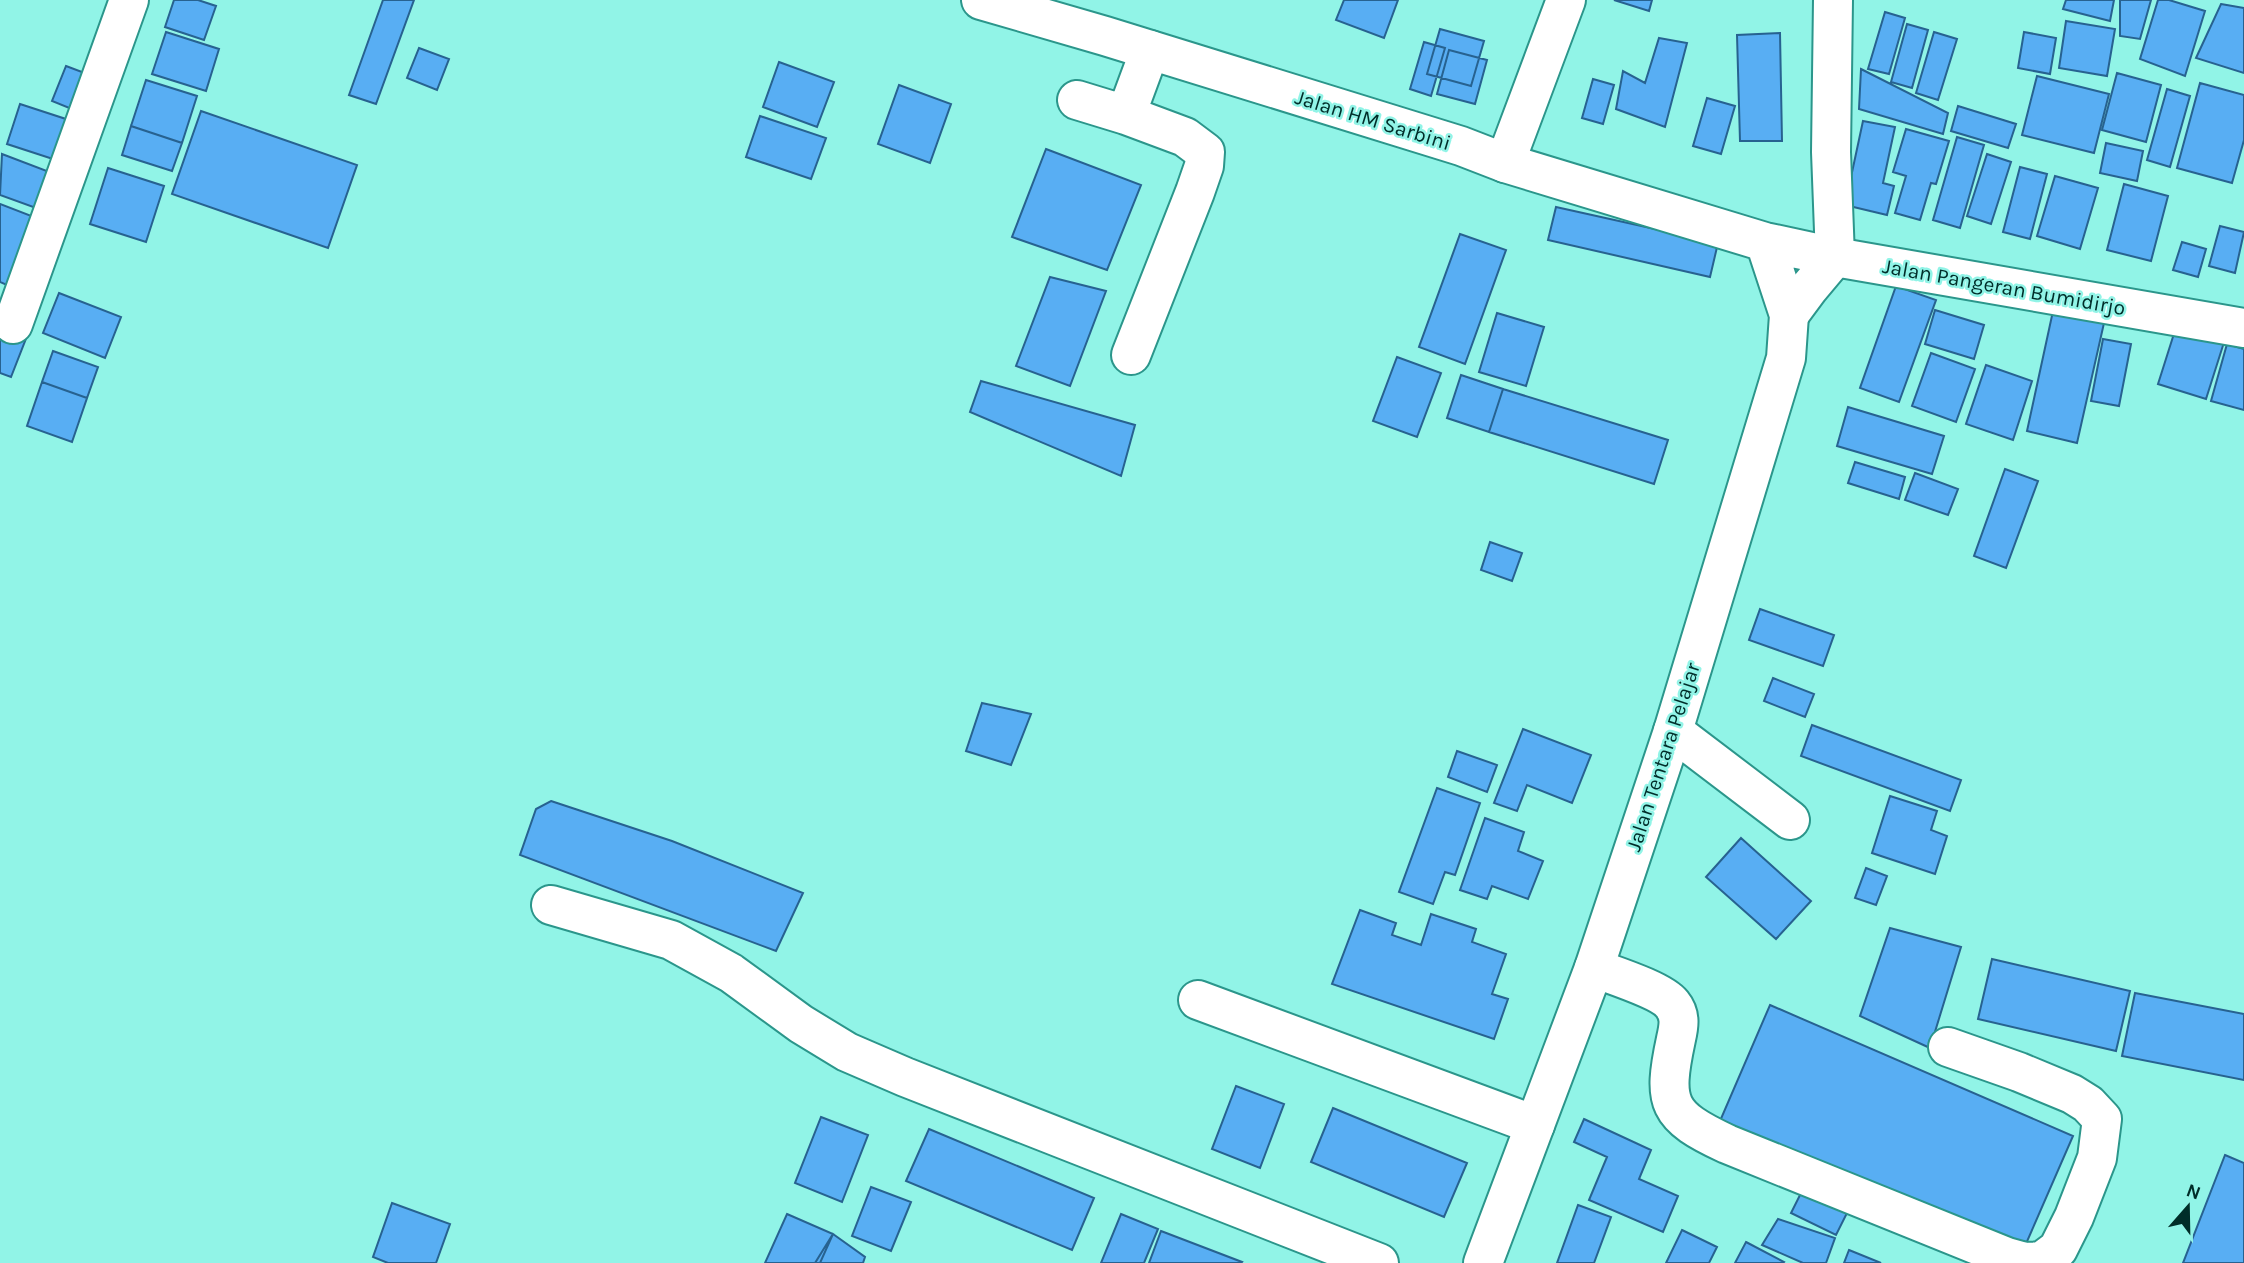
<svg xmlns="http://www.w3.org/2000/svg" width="2244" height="1263" viewBox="0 0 2244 1263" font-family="Karla,sans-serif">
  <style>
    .building { fill: #58aef3; stroke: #276290; stroke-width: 2 }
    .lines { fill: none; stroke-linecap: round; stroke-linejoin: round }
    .minor-casing { stroke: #2b968b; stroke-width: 42 }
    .major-casing { stroke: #2b968b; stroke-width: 42 }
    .minor { stroke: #fff; stroke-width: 38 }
    .major { stroke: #fff; stroke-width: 38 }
    .labels { text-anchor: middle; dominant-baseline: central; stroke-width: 5; stroke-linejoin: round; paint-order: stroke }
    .street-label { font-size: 21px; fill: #002d29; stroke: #91f4e7 }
  </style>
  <rect width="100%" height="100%" fill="#91f4e7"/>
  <path class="building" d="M174,0H198L216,6L204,40L165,27Z
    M383,0H414L376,104L349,95Z
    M1344,0H1398L1384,38L1336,20Z
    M1614,0H1652L1649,11Z
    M2066,0H2114L2110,21L2063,9Z
    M2120,0H2151L2140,39L2120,36Z
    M2158,0H2169L2205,11L2185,76L2140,59Z
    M2221,4L2244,8V73L2196,58Z
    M1885,12L1905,18L1889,74L1868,69Z
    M2066,21L2115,29L2107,76L2059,68Z
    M1907,24L1928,30L1912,88L1891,82Z
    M1440,29L1484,41L1471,86L1427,74Z
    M166,32L219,49L206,91L152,74Z
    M1934,32L1957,39L1938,100L1916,93Z
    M2024,32L2056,38L2050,74L2018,68Z
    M1780,33L1782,141H1740L1737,35Z
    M1659,38L1687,43L1665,127L1616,109L1623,71L1645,83Z
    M1424,42L1445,48L1431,96L1410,89Z
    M419,48L449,59L437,90L407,78Z
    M1449,50L1487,60L1475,104L1437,94Z
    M779,62L834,82L817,127L763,107Z
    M66,66L98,78L84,114L52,101Z
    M1861,69L1948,113L1943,134L1859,109Z
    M2117,73L2161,85L2146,142L2102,130Z
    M2037,76L2109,94L2094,153L2022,135Z
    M1593,79L1614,85L1603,124L1582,118Z
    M146,80L197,96L182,143L131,126Z
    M2200,83L2244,95V140L2232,183L2177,168Z
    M899,85L951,104L930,163L878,144Z
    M2167,89L2190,96L2170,167L2147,160Z
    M1707,98L1735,106L1721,154L1693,146Z
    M20,104L72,121L59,161L7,144Z
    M1958,106L2016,124L2008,148L1951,131Z
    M201,111L357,165L328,248L172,194Z
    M760,116L826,138L811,179L746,157Z
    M1863,121L1895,127L1883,183L1894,186L1887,215L1845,205Z
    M131,126L182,143L172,171L122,155Z
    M1906,129L1949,141L1936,184L1931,183L1920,220L1895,213L1906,176L1893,172Z
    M1957,137L1984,145L1960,228L1933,220Z
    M2106,143L2143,151L2137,181L2100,173Z
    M1046,149L1141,185L1107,270L1012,237Z
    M2,154L60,176L47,212L0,195Z
    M1987,154L2011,162L1991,224L1967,216Z
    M2020,167L2047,174L2030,239L2003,232Z
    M108,168L164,186L146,242L90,224Z
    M2055,176L2098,188L2080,249L2037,236Z
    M2124,184L2168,196L2151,261L2107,250Z
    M0,204L34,217L9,286L0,282Z
    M1556,207L1718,243L1710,277L1548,240Z
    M2220,226L2244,232L2235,273L2209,266Z
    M1460,234L1506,250L1465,364L1419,347Z
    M2182,242L2206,249L2198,277L2173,270Z
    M1050,277L1106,291L1070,386L1016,366Z
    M1896,286L1936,300L1899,402L1860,388Z
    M59,293L121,317L105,358L43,333Z
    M1935,310L1984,325L1974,359L1925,344Z
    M2053,311L2104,323L2077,443L2027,431Z
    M1497,313L1544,327L1526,386L1479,372Z
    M2178,321L2226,336L2206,399L2158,384Z
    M0,325L27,336L11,377L0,373Z
    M2103,339L2131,344L2119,406L2091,401Z
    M2227,344L2244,349V410L2211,401Z
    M53,351L98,367L87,398L42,382Z
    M1931,353L1975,369L1956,422L1912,406Z
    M1397,357L1441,373L1417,437L1373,421Z
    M1986,365L2032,381L2013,440L1966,424Z
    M1461,375L1503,389L1489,432L1447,418Z
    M981,381L1135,425L1121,476L970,412Z
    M42,382L87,398L72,442L27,426Z
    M1503,389L1668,440L1654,484L1489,432Z
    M1848,407L1944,436L1932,474L1837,446Z
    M1855,462L1905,477L1899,499L1848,483Z
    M2005,469L2038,481L2006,568L1974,556Z
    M1915,473L1958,489L1948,515L1905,500Z
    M1490,542L1522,553L1512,581L1481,570Z
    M1760,609L1834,635L1823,666L1749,640Z
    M1773,678L1814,694L1805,717L1764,701Z
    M982,703L1031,714L1011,765L966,751Z
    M1812,725L1961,780L1950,811L1801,756Z
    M1523,729L1591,755L1572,803L1527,785L1517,811L1494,803Z
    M1457,751L1497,765L1487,792L1448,777Z
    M1437,788L1480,803L1455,875L1445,872L1433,904L1399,892Z
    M1890,796L1937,811L1931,830L1947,836L1935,874L1872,853Z
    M551,801L672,841L803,893L776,951L520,855L536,809Z
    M1485,818L1524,832L1518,851L1543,861L1528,899L1492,886L1487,899L1460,890Z
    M1741,838L1811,901L1776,939L1706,877Z
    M1866,868L1887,876L1876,905L1855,898Z
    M1360,910L1396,923L1392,935L1421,945L1431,914L1476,929L1472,942L1506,954L1492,994L1508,999L1494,1039L1332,984Z
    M1890,928L1961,947L1930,1048L1860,1016Z
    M1992,959L2130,991L2116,1051L1978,1019Z
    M2135,993L2244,1014V1080L2122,1056Z
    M1770,1005L2073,1136L2022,1253L1720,1121Z
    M1236,1086L1284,1104L1260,1168L1212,1149Z
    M1333,1108L1467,1163L1444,1217L1311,1162Z
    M821,1117L868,1135L842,1202L795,1183Z
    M1584,1119L1651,1150L1639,1179L1678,1196L1663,1232L1589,1200L1607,1157L1574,1142Z
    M929,1129L1094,1198L1072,1250L906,1181Z
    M2225,1155L2244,1163V1263H2183Z
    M1807,1181L1853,1201L1836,1235L1791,1213Z
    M871,1187L911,1202L891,1251L852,1236Z
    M392,1203L450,1224L436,1263H388L373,1257Z
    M1578,1205L1611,1217L1594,1263H1557Z
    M787,1214L833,1234L820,1263H765Z
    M1121,1214L1158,1229L1144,1263H1101Z
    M1778,1219L1835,1238L1826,1263H1803L1762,1245Z
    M1682,1230L1717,1247L1709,1263H1666Z
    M1161,1231L1242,1262L1241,1263H1149Z
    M833,1234L865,1257L863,1263H815Z
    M1746,1242L1784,1262L1783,1263H1735Z
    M1849,1250L1881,1263H1844Z"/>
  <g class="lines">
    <defs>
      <path id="minor" d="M1077,100L1126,115L1150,50
        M1126,115L1185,137L1205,152L1204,166L1195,192L1131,355
        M1505,163L1566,0
        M1789,315L1809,288L1835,257L1831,152L1833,0
        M13,324L129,0
        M1673,731L1790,820
        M551,905L671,940L731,973L801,1024L847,1052L905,1077L1379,1263
        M1594,968C1612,975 1661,990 1672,1004C1681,1015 1679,1026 1676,1039C1662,1104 1667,1116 1727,1144L2007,1257L2025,1262L2042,1261L2058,1249L2074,1217L2097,1158L2102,1119L2088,1104L2072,1094L2019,1072L1948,1047
        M1198,1000L1535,1125"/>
      <path id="major" d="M981,0L1105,36L1461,146L1505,163L1765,242L1835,257L2244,328
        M1483,1263L1594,968L1673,731L1786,358L1789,315L1765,242"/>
    </defs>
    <use href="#minor" class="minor-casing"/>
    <use href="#major" class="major-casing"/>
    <use href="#minor" class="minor"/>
    <use href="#major" class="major"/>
  </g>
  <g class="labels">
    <g class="street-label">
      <text transform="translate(1373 120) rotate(17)">Jalan HM Sarbini</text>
      <text transform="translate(2004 287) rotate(10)">Jalan Pangeran Bumidirjo</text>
      <text transform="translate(1663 757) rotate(-72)">Jalan Tentara Pelajar</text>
    </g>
  </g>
  <g transform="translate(2188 1207) rotate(20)" stroke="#91f4e7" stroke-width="5" paint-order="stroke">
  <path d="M0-5L12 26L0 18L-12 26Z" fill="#002d29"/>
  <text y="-10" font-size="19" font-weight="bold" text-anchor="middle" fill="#002d29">N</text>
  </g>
</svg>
